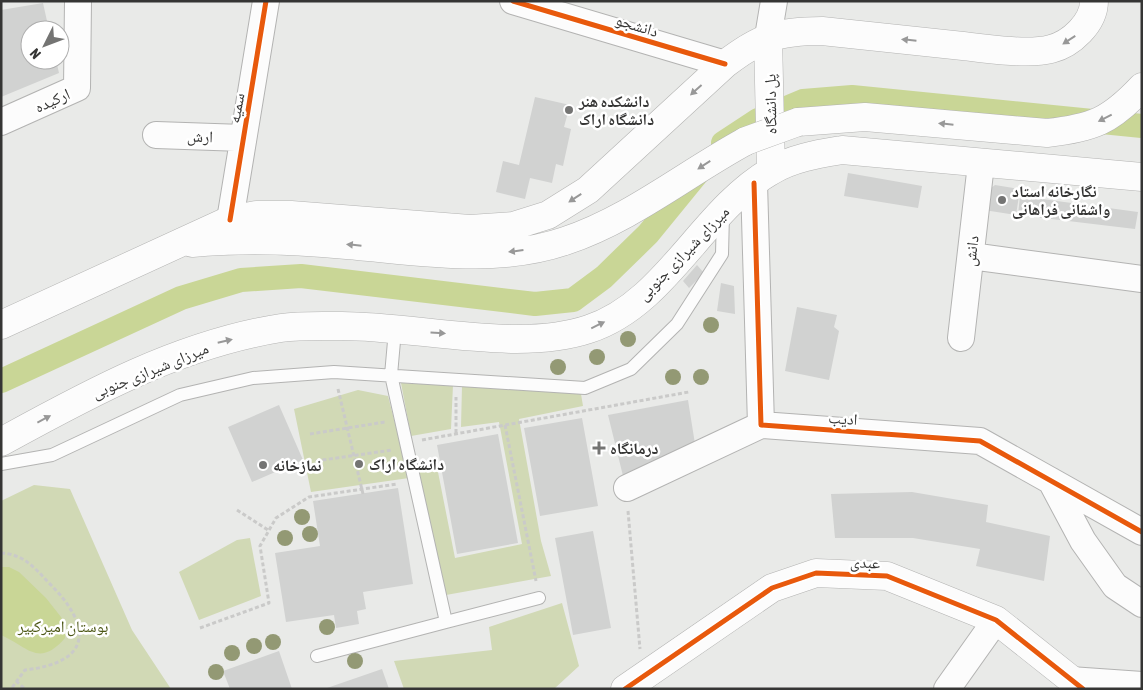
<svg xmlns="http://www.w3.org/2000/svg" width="1143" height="690" viewBox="0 0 1143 690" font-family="'Asap Condensed','Noto Naskh Arabic',sans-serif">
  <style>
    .green { fill: #d1d9b5 }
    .water { fill: #c9d696 }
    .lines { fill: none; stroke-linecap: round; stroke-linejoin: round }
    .canal { stroke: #c9d696; stroke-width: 24 }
    .building { fill: #d1d2d1 }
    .service-casing { stroke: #b3b3b2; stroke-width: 14 }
    .minor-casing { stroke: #b3b3b2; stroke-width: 28 }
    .tertiary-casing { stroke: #b3b3b2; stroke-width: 29 }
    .secondary-casing { stroke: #b3b3b2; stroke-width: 29 }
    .path { stroke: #cacac9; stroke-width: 3; stroke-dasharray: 4 2.5; stroke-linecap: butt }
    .service { stroke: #fcfcfc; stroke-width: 12 }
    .minor { stroke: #fcfcfc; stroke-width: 26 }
    .tertiary { stroke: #fcfcfc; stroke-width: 28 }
    .secondary { stroke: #fcfcfc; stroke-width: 28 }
    .secondary-bridge-casing { stroke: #b3b3b2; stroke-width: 29; stroke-linecap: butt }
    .secondary-bridge { stroke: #fcfcfc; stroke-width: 28 }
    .cycleway-casing { stroke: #fff; stroke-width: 8 }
    .cycleway { stroke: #e8590c; stroke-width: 5 }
    .tree { fill: #939974 }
    .oneway { fill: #989898 }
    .poi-dot { fill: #747473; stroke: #fff; stroke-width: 2 }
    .labels { text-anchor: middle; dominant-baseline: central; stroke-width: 5; stroke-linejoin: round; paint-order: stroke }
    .street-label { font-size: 16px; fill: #353534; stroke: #fff }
    .poi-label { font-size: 16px; font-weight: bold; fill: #353534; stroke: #fff; text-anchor: start }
    .park-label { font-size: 16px; fill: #4c5715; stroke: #fff }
  </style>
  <rect width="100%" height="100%" fill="#e9eae8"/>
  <path class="green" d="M401,383L453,385L451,429L411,436Z
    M462,386L581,394L583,406L519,419L541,541L551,576L446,595L418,468L437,467L455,558L522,544L499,422L461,427Z
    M358,390L388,396L409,478L311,492L294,409Z
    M34,485L70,489L132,630L171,689H1V501Z
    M250,538L261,596L199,620L179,572L237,540Z
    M562,603L579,666L554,689H404L394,661L492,650L489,627Z"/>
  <path class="water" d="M1,567H9L19,572L46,598L61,617L65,626V638C39,668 28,647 1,635Z"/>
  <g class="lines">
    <path class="canal" d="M723,143L758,120L803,101L852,97L1142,126
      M1,381L181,298L241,280L301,276L535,304L573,300L604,277L648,234L697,174"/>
  </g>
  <path class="building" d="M43,3L49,30H30V60H56L59,73L1,97V10Z
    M535,97L570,105L564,127L571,129L563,166L556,164L552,183L530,178L525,199L496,192L503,161L519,165Z
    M848,173L922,186L918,208L844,196Z
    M995,185L1020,189L1016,215L984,210L987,191Z
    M1020,196L1138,212L1135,229L1018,215Z
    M697,265L704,273L689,288L683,281Z
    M721,283L734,286L735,314L717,311Z
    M797,307L837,315L834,327L839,331L829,380L785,371Z
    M688,400L695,444L624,480L608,415Z
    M279,405L303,460L252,482L228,427Z
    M582,418L598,506L540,516L524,428Z
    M498,434L518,543L457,554L437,445Z
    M398,488L413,584L363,592L366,609L357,611L359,624L336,628L334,615L286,622L275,553L320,546L313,501Z
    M912,492L988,505L986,522L1050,536L1044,581L976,566L980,549L913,538H835L831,494Z
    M593,531L611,628L573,635L555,538Z
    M279,651L292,689H230L223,671Z
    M382,669L389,689H327V688Z"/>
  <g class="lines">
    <defs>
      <path id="service" d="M395,330L391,375L446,622L539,598
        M1,464L52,455L180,395L253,378L334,372L585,388L631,369L677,324L722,254L723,214
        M317,656L446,622"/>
      <path id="minor" d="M513,1L725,64
        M768,37L774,1
        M1,122L77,88L78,1
        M156,135L243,138
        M754,183L761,425L980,441L1142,532
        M230,220L266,1
        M971,256L1142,279
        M961,338L981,164
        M1051,481L1083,541L1115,586L1142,604
        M627,488L761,425
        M1070,680L1142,685
        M947,689L996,620"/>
      <path id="tertiary" d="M625,689L772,588L816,573L887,576L996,620L1083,689"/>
      <path id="secondary" d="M768,37L771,171
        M798,122L865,117L1047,133C1093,128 1110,121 1142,87
        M192,243C243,238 296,240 347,245C419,251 494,265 565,241C631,219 685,174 746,141
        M1,325L230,220L256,215H291L470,229L513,226L548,215L588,190L725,64C760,37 778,31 822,31C869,36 916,41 963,46C987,49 1029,55 1051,49C1071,44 1094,23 1094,1
        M1,442C90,393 180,344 281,328C301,325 323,326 342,326C417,326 518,353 589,329C666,304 702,211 771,171C792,158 818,154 842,150L1142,177"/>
    </defs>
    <use href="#service" class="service-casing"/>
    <use href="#minor" class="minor-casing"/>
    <use href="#tertiary" class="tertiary-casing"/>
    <use href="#secondary" class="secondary-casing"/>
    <path class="path" d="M338,389L363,494
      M505,425L536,581
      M456,433V397
      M310,434L385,422
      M422,440L689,392
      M316,461L392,450
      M237,510L268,530
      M628,511L640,649
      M1,553C23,554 34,567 48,582C92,625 94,662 25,670L11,689
      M200,628L269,603L260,546L276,518L309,497L397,484
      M16,681L25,689"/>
    <use href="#service" class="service"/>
    <use href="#minor" class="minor"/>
    <use href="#tertiary" class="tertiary"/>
    <use href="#secondary" class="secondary"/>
    <defs>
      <path id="secondary-bridge" d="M746,141L798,122"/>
    </defs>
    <use href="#secondary-bridge" class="secondary-bridge-casing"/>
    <use href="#secondary-bridge" class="secondary-bridge"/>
    <defs>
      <path id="cycleway" d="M513,1L725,64
        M754,183L761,425L980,441L1142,532
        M230,220L266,1
        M625,689L772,588L816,573L887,576L996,620L1083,689"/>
    </defs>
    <use href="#cycleway" class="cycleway-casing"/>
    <use href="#cycleway" class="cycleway"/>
  </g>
  <g class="tree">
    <circle cx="711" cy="325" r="8"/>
    <circle cx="628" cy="339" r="8"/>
    <circle cx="597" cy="357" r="8"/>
    <circle cx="558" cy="367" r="8"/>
    <circle cx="673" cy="377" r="8"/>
    <circle cx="701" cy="377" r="8"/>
    <circle cx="302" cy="517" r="8"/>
    <circle cx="310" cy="534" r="8"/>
    <circle cx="285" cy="538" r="8"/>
    <circle cx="327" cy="627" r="8"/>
    <circle cx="273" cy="642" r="8"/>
    <circle cx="254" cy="646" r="8"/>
    <circle cx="232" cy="653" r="8"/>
    <circle cx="355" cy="661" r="8"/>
    <circle cx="216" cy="672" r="8"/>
  </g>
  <defs><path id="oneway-solid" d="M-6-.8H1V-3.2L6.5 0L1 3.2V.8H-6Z" transform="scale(1.25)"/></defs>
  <g class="oneway">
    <use href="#oneway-solid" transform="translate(909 40) rotate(-174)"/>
    <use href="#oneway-solid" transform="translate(1069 40) rotate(147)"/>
    <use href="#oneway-solid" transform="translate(696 90) rotate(138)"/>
    <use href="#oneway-solid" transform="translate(1105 118) rotate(153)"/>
    <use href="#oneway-solid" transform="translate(946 124) rotate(-174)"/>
    <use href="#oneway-solid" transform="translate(704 165) rotate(147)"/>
    <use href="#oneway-solid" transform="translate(575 198) rotate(147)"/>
    <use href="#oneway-solid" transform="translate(354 245) rotate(-174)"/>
    <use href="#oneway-solid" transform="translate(516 251) rotate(173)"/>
    <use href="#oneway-solid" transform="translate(598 325) rotate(-26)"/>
    <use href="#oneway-solid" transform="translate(438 333) rotate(4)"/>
    <use href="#oneway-solid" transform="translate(225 341) rotate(-13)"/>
    <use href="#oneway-solid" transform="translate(44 419) rotate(-28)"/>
  </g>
  <g class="poi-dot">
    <circle cx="569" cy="110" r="5"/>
    <circle cx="1002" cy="200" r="5"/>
    <path d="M596.5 440.5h5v5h5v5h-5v5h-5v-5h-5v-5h5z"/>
    <circle cx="359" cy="464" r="5"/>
    <circle cx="263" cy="465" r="5"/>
  </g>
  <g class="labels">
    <g class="street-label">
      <text transform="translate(637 25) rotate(17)">دانشجو</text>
      <text transform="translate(52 100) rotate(-24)">ارکیده</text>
      <text transform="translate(770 104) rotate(-91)">پل دانشگاه</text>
      <text transform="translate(236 108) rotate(-80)">سمیه</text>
      <text transform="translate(200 136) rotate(2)">ارش</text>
      <text transform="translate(971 251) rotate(-84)">دانش</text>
      <text transform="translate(683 253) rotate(-46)">میرزای شیرازی جنوبی</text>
      <text transform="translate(150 370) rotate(-22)">میرزای شیرازی جنوبی</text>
      <text transform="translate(843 418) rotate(4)">ادیب</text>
      <text transform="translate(865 562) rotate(2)">عبدی</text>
    </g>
    <g class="poi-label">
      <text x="579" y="101">دانشکده هنر<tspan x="579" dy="18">دانشگاه اراک</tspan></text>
      <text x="1012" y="191">نگارخانه استاد<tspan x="1012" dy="18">واشقانی فراهانی</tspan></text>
      <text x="610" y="448">درمانگاه</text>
      <text x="369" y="464">دانشگاه اراک</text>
      <text x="273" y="465">نمازخانه</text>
    </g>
    <g class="park-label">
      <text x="63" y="626">بوستان امیرکبیر</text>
    </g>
  </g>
  <rect width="1143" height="690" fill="none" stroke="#353534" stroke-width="5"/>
  <g transform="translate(45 45) rotate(228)"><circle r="24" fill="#ffffff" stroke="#aeaeae"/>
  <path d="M0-4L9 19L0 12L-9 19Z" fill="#747473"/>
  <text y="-8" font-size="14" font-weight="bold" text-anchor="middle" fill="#353534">N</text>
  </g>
</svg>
